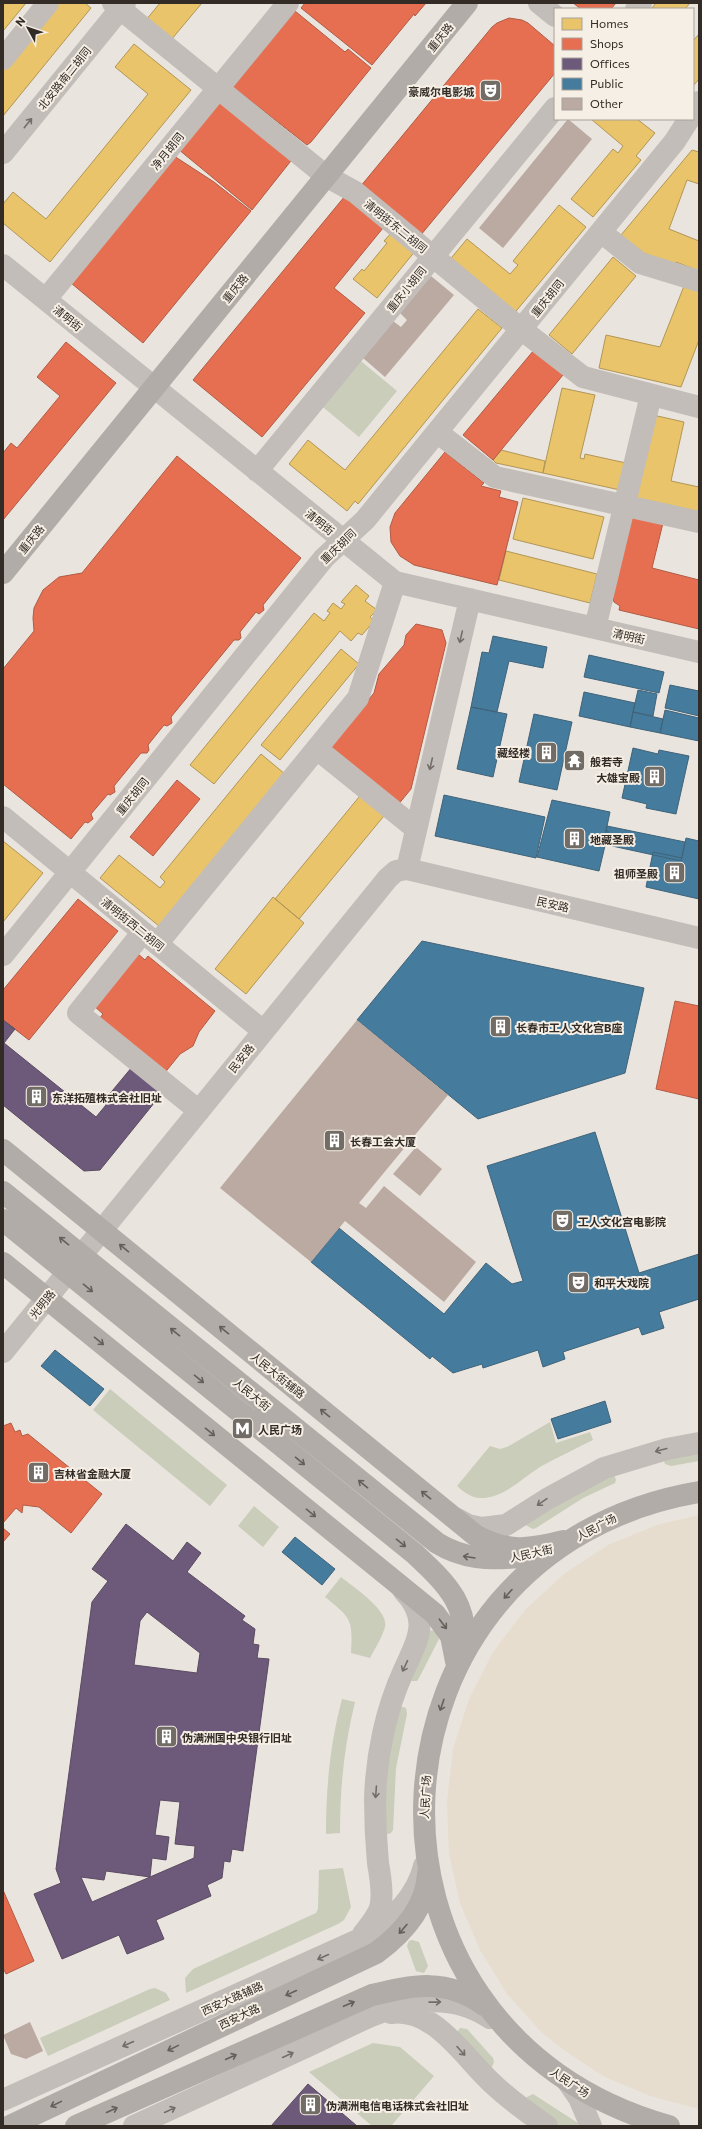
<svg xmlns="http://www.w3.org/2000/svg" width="702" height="2129" viewBox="0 0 702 2129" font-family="Commissioner,'Noto Sans SC',sans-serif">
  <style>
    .green { fill: #c9cdb9 }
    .plaza { fill: #e7ddce }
    .homes { fill: #e9c46a; stroke: #b29656 }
    .shops { fill: #e76f51; stroke: #b15b44 }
    .offices { fill: #6d597a; stroke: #5b4b61; fill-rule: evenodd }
    .public { fill: #457b9d; stroke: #3f6379 }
    .building { fill: #bbaaa1 }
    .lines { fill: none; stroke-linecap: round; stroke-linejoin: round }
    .minor { stroke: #c2bdb8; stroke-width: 22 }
    .major { stroke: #b1aca7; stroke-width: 22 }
    .oneway { stroke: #736d68 }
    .oneway2 { stroke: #655f5a }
    .labels { text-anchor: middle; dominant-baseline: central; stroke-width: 4; stroke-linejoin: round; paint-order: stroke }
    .street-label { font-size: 11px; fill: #322b26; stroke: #f6efe5 }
    .poi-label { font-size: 11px; font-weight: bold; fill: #322b26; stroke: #f6efe5; text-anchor: start }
  </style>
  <rect width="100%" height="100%" fill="#e9e4de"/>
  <path class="green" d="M356,357L397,391L359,437L318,403Z
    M110,1389L227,1485L210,1506L93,1410Z
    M550,1422L556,1443L590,1432L593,1440C575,1449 558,1457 540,1467C522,1478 504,1498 481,1498C471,1498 464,1492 457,1486L490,1446L500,1449L507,1447Z
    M699,1448V1461L671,1466L665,1464L664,1461Z
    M614,1474L616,1480L615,1483L583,1498L536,1528L533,1529L527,1526L526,1522Z
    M254,1506L279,1527L263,1547L238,1526Z
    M341,1577C353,1587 389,1610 385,1627C382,1638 375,1648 370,1658L351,1653C353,1619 351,1618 325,1597Z
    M432,1630L436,1632L439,1639L419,1678L417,1681H411L428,1632Z
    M342,1699L355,1702C344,1746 340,1788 340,1833L326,1834C326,1787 330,1744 342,1699Z
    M399,1706L406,1708L407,1714L396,1768L393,1830L391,1833L385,1835L380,1799Z
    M343,1868L351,1907L344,1920L338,1924L186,1993L185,1978L193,1969L316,1913L318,1909L319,1870Z
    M412,1940L419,1942L428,1966L424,1973L416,1971L407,1946L409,1941Z
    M155,1988L166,1993L170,2000L48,2056L40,2038L150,1989Z
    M460,2028L467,2029L493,2058L494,2062L492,2067L489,2069L456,2034Z
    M373,2043L400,2047L434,2076L391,2126H372L309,2072Z
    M533,2094L578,2123V2126H557L525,2098Z"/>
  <path class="plaza" d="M699,1515V2109L650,2096L603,2076L561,2048L541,2032L507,1994L480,1950L460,1903L449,1854L447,1801L453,1749L469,1699L493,1652L525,1610L564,1574L608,1545L657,1525Z"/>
  <path class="homes" d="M3,3H26L3,31Z
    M57,3H85L91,8L3,116V69Z
    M160,3H202L171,40L146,20Z
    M656,3H690L685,9H651Z
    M699,34V79L693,86V41Z
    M134,44L191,90L50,262L3,223V204L13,192L46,219L148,94L115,67Z
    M591,119H637L655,133L636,156L641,160L593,217L571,199L613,149L618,153L623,146Z
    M692,150L699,152V184L687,180L669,229L699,241V271L676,262L675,265L643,253L621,235Z
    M559,205L586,227L512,316L447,263L467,239L510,274L518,265L513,261Z
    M393,231L416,250L377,298L353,279L362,269L364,271L387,243L384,241Z
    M613,257L636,276L572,354L549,335Z
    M684,286L699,291V340L681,387L599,368L606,335L660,347Z
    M478,309L502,328L358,504L355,501L347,511L289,464L308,440L345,470Z
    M562,388L595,395L580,458L584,459L585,454L626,463L620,490L543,473Z
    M653,415L684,422L671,481L699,487V515L634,500Z
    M501,450L545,461L543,473L496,463L493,460Z
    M523,498L604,517L593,559L513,539Z
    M506,551L597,574L590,603L499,580Z
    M356,585L369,596L365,601L377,610L370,617L374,621L362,635L358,633L351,641L340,631L214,784L190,765L314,613L324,621L330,613L327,611L333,603L341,609L345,604L341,602Z
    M341,649L359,664L280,760L261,745Z
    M261,754L285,774L159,926L100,878L119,855L160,888L165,882L160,877Z
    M364,791L388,811L299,919L275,899Z
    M3,841L43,873L3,922Z
    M273,897L304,923L246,994L215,969Z"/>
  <path class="shops" d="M305,3H426L415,16L414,14L372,65L301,8Z
    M573,3H616L611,9H581Z
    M295,11L345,52L348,49L371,68L311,142L307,145L233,87Z
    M509,18L522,20L528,23L555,46V73L420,236L360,187L492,27L497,23Z
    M220,97L294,157L252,210L178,149Z
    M174,156L214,182L251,211L143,343L71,283Z
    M345,196L383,228L334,288L365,313L262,437L193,380Z
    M66,342L116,383L3,520V453L11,443L17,448L60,396L37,377Z
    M534,350L563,375L493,460L463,435Z
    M445,452L484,483L481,486L501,491L499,497L518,502L497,585L414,565L400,556L391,542L390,527L395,513Z
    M177,456L301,558L263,605L264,610L259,614L256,612L240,632L241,638L239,640H234L171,717L172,723L167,726L164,725L148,745L149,750L147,753H141L114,786L115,792L110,795L108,794L91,814L93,819L88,823L85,822L71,839L3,784V669L34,631L33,618L34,608L43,590L59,577L82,573Z
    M630,515L663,523L652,568L699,580V629L619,610L620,606L614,602L613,598Z
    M416,624L442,630L446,643L411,789L397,806L328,749L374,693L379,674L404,645L406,635Z
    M177,780L200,799L153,856L130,837Z
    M78,899L118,931L29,1040L3,1020V990Z
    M137,953L145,960L148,956L215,1011L199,1032L193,1046L180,1054L163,1075L99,1019L103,1014L93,1005Z
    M675,1001L699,1006V1099L656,1089Z
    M11,1423L15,1432L20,1430L22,1436L28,1434L102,1494L71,1533L39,1507L23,1505L22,1513L16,1508L3,1523V1426Z
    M3,1528L10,1534L3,1542Z
    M3,1890L34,1961L6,1974L3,1968Z"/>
  <path class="offices" d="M3,1020L15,1029L4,1043L96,1117L106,1105L103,1102L132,1067L163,1092L100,1170L84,1171L3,1105Z
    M126,1524L173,1561L187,1542L201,1553L187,1572L245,1616L242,1620L255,1629L253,1644L259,1645L257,1658L269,1659L243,1851L232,1849L230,1862L224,1861L222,1878L207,1885L211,1896L156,1920L164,1939L127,1954L119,1935L62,1959L34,1894L61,1883L56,1869L92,1602L108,1581L92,1569ZM147,1612L200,1653L197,1673L134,1665L140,1621ZM160,1800L180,1802L175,1844L195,1846L194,1858L150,1877L152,1858L166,1860L169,1837L155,1835ZM106,1871L150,1877L92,1902L81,1877L104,1880Z
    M308,2084L357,2126H271Z"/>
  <path class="public" d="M493,636L547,647L543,668L509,661L497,712L471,707L482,652L489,653Z
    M589,655L664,672L659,693L584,677Z
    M670,685L699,691V716L665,708Z
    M638,690L657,694L653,716L633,712Z
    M584,692L635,703L630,727L579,716Z
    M471,707L507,714L493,777L457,769Z
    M665,710L699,718V741L660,733Z
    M633,712L663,719L660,733L630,727Z
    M534,714L572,722L557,790L519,782Z
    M633,748L658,754L659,750L689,756L676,814L646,808L647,804L622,798Z
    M444,795L545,817L536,858L435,836Z
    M552,800L610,812L606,831H608V833L599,871L537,857Z
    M607,826L685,842L681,861L603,844Z
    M686,838L699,841V899L646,887L653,852L682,858Z
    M422,941L644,988L625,1073L478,1119L357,1020Z
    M595,1132L639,1273L699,1254V1299L659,1312L664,1328L642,1335L639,1327L563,1352L565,1359L543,1367L538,1350L483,1368L482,1364L453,1373L432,1356L430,1359L311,1262L339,1228L444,1314L486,1263L512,1284L523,1281L487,1166Z
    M55,1350L104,1389L90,1406L41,1366Z
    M605,1401L611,1422L558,1439L551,1419Z
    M295,1537L335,1569L322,1585L282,1552Z"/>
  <path class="building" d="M568,119L592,139L503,248L479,228Z
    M431,276L454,295L385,377L363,358L393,321L401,327L407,320L400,313Z
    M357,1020L448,1095L359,1203L366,1208L384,1186L476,1262L444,1302L345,1221L311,1262L220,1188Z
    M416,1147L442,1169L420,1196L393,1174Z
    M30,2022L43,2051L26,2059L11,2054L3,2035Z"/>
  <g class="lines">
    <path class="minor" d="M113,3L326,176L355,192L521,329L583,377L699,407
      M539,3L555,16
      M636,9L641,3
      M3,59L48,3
      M693,112L699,102
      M3,153L125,3
      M601,232L640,263L699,281
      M3,265L395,582L699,652
      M46,299L288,3
      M437,432L495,477L699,522
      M257,471L555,108
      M595,628L651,395
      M317,749L416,829
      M3,817L263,1031
      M407,869L470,599
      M143,932L78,1013L199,1111
      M157,944L358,698L395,582
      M3,955L324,558L365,520L675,141L689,119
      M3,1352L388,878L396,871L407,869L699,938
      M457,1519L468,1525L482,1528L506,1525L547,1499L604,1468L667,1449L699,1443
      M363,1934C370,1925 380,1914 381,1903C383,1889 380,1876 378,1863C376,1842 375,1821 375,1800C376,1756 386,1709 404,1670C418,1639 431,1619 403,1590
      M391,2013C435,2007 465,2059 493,2084C510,2100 528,2113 547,2126
      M568,2082L579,2098L591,2126
      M3,2100L369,1935C394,1919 417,1895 424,1866
      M134,2126C192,2099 250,2073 308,2046C343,2030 381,2007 420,2002C445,1999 469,2004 490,2018"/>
    <path class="major" d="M3,573L467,3
      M3,1150L475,1535C507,1553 530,1550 564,1541
      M3,1192L437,1543C463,1559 489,1560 519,1557
      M3,1220L415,1554C447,1584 472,1607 462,1655
      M3,1263L435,1614L451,1636L456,1661
      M10,2126L376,1953C402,1934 426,1908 428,1874
      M76,2126L372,1995C414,1985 446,1978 484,2005
      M669,2126C325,2030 351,1551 699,1492"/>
  </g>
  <defs><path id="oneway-shaft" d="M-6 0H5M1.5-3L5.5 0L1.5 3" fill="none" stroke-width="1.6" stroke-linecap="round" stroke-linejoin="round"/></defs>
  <g class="oneway">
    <use href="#oneway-shaft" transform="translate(28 123) rotate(-51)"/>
    <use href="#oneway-shaft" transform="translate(461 637) rotate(103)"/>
    <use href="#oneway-shaft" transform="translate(431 764) rotate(103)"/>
    <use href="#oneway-shaft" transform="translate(661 1450) rotate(165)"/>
    <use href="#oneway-shaft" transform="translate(542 1502) rotate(145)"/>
    <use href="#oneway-shaft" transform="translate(405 1666) rotate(115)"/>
    <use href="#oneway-shaft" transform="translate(376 1792) rotate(94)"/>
    <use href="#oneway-shaft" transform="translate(323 1957) rotate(156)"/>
    <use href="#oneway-shaft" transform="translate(435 2002) rotate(-1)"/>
    <use href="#oneway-shaft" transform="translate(128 2044) rotate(156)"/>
    <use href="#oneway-shaft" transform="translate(461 2051) rotate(48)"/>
    <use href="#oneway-shaft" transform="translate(288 2055) rotate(-25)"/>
    <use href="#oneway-shaft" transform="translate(170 2110) rotate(-25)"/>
  </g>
  <g class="oneway2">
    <use href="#oneway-shaft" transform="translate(64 1241) rotate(-141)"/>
    <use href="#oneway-shaft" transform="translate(124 1248) rotate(-141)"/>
    <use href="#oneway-shaft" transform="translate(88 1288) rotate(39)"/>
    <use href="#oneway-shaft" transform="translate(224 1330) rotate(-141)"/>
    <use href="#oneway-shaft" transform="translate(175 1332) rotate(-141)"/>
    <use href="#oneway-shaft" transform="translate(99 1341) rotate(39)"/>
    <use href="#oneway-shaft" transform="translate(199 1379) rotate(39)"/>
    <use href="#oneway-shaft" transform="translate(325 1413) rotate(-141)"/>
    <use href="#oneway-shaft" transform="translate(210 1432) rotate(39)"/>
    <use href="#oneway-shaft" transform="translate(300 1461) rotate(39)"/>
    <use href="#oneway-shaft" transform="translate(363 1484) rotate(-141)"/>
    <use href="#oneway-shaft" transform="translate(426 1495) rotate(-141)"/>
    <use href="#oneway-shaft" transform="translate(311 1513) rotate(39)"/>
    <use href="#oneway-shaft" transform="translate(401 1543) rotate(39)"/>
    <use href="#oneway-shaft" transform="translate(469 1557) rotate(-171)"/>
    <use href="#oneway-shaft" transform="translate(508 1594) rotate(132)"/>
    <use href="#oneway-shaft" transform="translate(443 1624) rotate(53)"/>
    <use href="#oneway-shaft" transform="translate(442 1705) rotate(109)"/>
    <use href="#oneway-shaft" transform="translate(403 1929) rotate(131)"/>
    <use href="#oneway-shaft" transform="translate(291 1993) rotate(155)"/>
    <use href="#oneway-shaft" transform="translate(349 2004) rotate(-23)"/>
    <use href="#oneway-shaft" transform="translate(173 2048) rotate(154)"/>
    <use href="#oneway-shaft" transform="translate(231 2057) rotate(-24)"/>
    <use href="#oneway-shaft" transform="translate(56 2104) rotate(154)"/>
    <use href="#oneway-shaft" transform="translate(112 2110) rotate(-24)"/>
  </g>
  <defs>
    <symbol id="theatre-square" viewBox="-11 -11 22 22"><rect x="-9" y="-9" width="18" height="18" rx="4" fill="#726c66" stroke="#f6efe5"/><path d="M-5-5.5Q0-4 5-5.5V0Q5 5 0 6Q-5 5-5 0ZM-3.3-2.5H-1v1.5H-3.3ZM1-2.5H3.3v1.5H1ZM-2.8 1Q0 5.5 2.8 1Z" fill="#fff"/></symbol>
    <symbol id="building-square" viewBox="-11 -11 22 22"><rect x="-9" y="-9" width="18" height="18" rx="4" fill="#726c66" stroke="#f6efe5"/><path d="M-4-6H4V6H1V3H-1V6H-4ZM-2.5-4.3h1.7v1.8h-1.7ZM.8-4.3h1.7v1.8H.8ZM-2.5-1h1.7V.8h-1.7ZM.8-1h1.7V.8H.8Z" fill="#fff"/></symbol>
    <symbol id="temple-square" viewBox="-11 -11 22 22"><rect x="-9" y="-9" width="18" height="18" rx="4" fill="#726c66" stroke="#f6efe5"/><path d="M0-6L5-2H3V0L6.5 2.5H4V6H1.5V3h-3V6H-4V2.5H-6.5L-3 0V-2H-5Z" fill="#fff"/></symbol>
    <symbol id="metro-square" viewBox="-11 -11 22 22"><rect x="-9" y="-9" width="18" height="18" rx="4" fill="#726c66" stroke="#f6efe5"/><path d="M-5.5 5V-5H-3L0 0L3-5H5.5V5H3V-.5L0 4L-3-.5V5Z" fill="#fff"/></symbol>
  </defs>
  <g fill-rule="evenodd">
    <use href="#theatre-square" x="478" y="78" width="25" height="25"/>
    <use href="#building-square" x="534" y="740" width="25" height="25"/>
    <use href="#temple-square" x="562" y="748" width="25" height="25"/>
    <use href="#building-square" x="642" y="764" width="25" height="25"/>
    <use href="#building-square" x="562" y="826" width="25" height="25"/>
    <use href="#building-square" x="662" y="860" width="25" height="25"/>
    <use href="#building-square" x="488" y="1014" width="25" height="25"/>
    <use href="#building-square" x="24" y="1084" width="25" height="25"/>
    <use href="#building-square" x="322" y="1128" width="25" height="25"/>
    <use href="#theatre-square" x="550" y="1208" width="25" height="25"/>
    <use href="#theatre-square" x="566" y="1270" width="25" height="25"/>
    <use href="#metro-square" x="230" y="1416" width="25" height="25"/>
    <use href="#building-square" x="26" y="1460" width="25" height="25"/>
    <use href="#building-square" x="154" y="1724" width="25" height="25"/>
    <use href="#building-square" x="298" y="2092" width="25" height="25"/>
  </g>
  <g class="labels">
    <g class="street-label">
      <text transform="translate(440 37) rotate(-51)">重庆路</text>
      <text transform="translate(64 78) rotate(-51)">北安路南二胡同</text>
      <text transform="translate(167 151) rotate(-51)">净月胡同</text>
      <text transform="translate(396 226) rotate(39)">清明街东二胡同</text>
      <text transform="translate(235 288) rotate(-51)">重庆路</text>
      <text transform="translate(406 289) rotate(-51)">重庆小胡同</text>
      <text transform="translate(547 298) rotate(-51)">重庆胡同</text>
      <text transform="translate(68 318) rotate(39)">清明街</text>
      <text transform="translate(320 522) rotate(39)">清明街</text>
      <text transform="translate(31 539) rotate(-51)">重庆路</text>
      <text transform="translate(338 546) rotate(-44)">重庆胡同</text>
      <text transform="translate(629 636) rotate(13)">清明街</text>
      <text transform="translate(132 796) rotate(-51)">重庆胡同</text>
      <text transform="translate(553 904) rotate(13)">民安路</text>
      <text transform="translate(133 924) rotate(39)">清明街西二胡同</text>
      <text transform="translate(241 1058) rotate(-51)">民安路</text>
      <text transform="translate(42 1304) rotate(-51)">光明路</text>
      <text transform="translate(278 1375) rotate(39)">人民大街辅路</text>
      <text transform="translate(252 1394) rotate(39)">人民大街</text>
      <text transform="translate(596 1527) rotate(-28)">人民广场</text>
      <text transform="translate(531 1553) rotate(-12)">人民大街</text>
      <text transform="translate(425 1797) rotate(-87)">人民广场</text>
      <text transform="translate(232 1998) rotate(-24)">西安大路辅路</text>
      <text transform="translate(239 2016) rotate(-25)">西安大路</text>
      <text transform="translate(570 2082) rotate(33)">人民广场</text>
    </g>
    <g class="poi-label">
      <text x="474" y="91" text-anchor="end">豪威尔电影城</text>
      <text x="530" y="752" text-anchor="end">藏经楼</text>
      <text x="590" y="761">般若寺</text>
      <text x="640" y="777" text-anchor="end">大雄宝殿</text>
      <text x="590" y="839">地藏圣殿</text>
      <text x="658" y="873" text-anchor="end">祖师圣殿</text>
      <text x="516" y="1027">长春市工人文化宫B座</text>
      <text x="52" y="1097">东洋拓殖株式会社旧址</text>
      <text x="350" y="1141">长春工会大厦</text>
      <text x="578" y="1221">工人文化宫电影院</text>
      <text x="594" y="1282">和平大戏院</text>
      <text x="258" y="1429">人民广场</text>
      <text x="54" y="1473">吉林省金融大厦</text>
      <text x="182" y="1737">伪满洲国中央银行旧址</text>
      <text x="326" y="2105">伪满洲电信电话株式会社旧址</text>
    </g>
  </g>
  <rect width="702" height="2129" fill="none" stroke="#322b26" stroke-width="8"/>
  <rect x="554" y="8" width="140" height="112" fill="#f6efe5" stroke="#a8a199"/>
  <rect x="562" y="18" width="20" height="12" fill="#e9c46a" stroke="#a8a199"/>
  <text x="590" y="28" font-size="12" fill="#322b26">Homes</text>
  <rect x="562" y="38" width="20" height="12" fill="#e76f51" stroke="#a8a199"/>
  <text x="590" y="48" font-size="12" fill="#322b26">Shops</text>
  <rect x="562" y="58" width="20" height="12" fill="#6d597a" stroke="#a8a199"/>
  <text x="590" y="68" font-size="12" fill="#322b26">Offices</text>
  <rect x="562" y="78" width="20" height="12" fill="#457b9d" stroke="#a8a199"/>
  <text x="590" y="88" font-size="12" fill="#322b26">Public</text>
  <rect x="562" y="98" width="20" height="12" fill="#bbaaa1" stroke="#a8a199"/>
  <text x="590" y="108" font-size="12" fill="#322b26">Other</text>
  <g transform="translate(28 28) rotate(310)" stroke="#f6efe5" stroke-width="3" paint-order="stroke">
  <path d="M0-3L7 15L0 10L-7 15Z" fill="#322b26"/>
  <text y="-6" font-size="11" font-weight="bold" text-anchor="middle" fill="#322b26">N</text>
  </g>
</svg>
